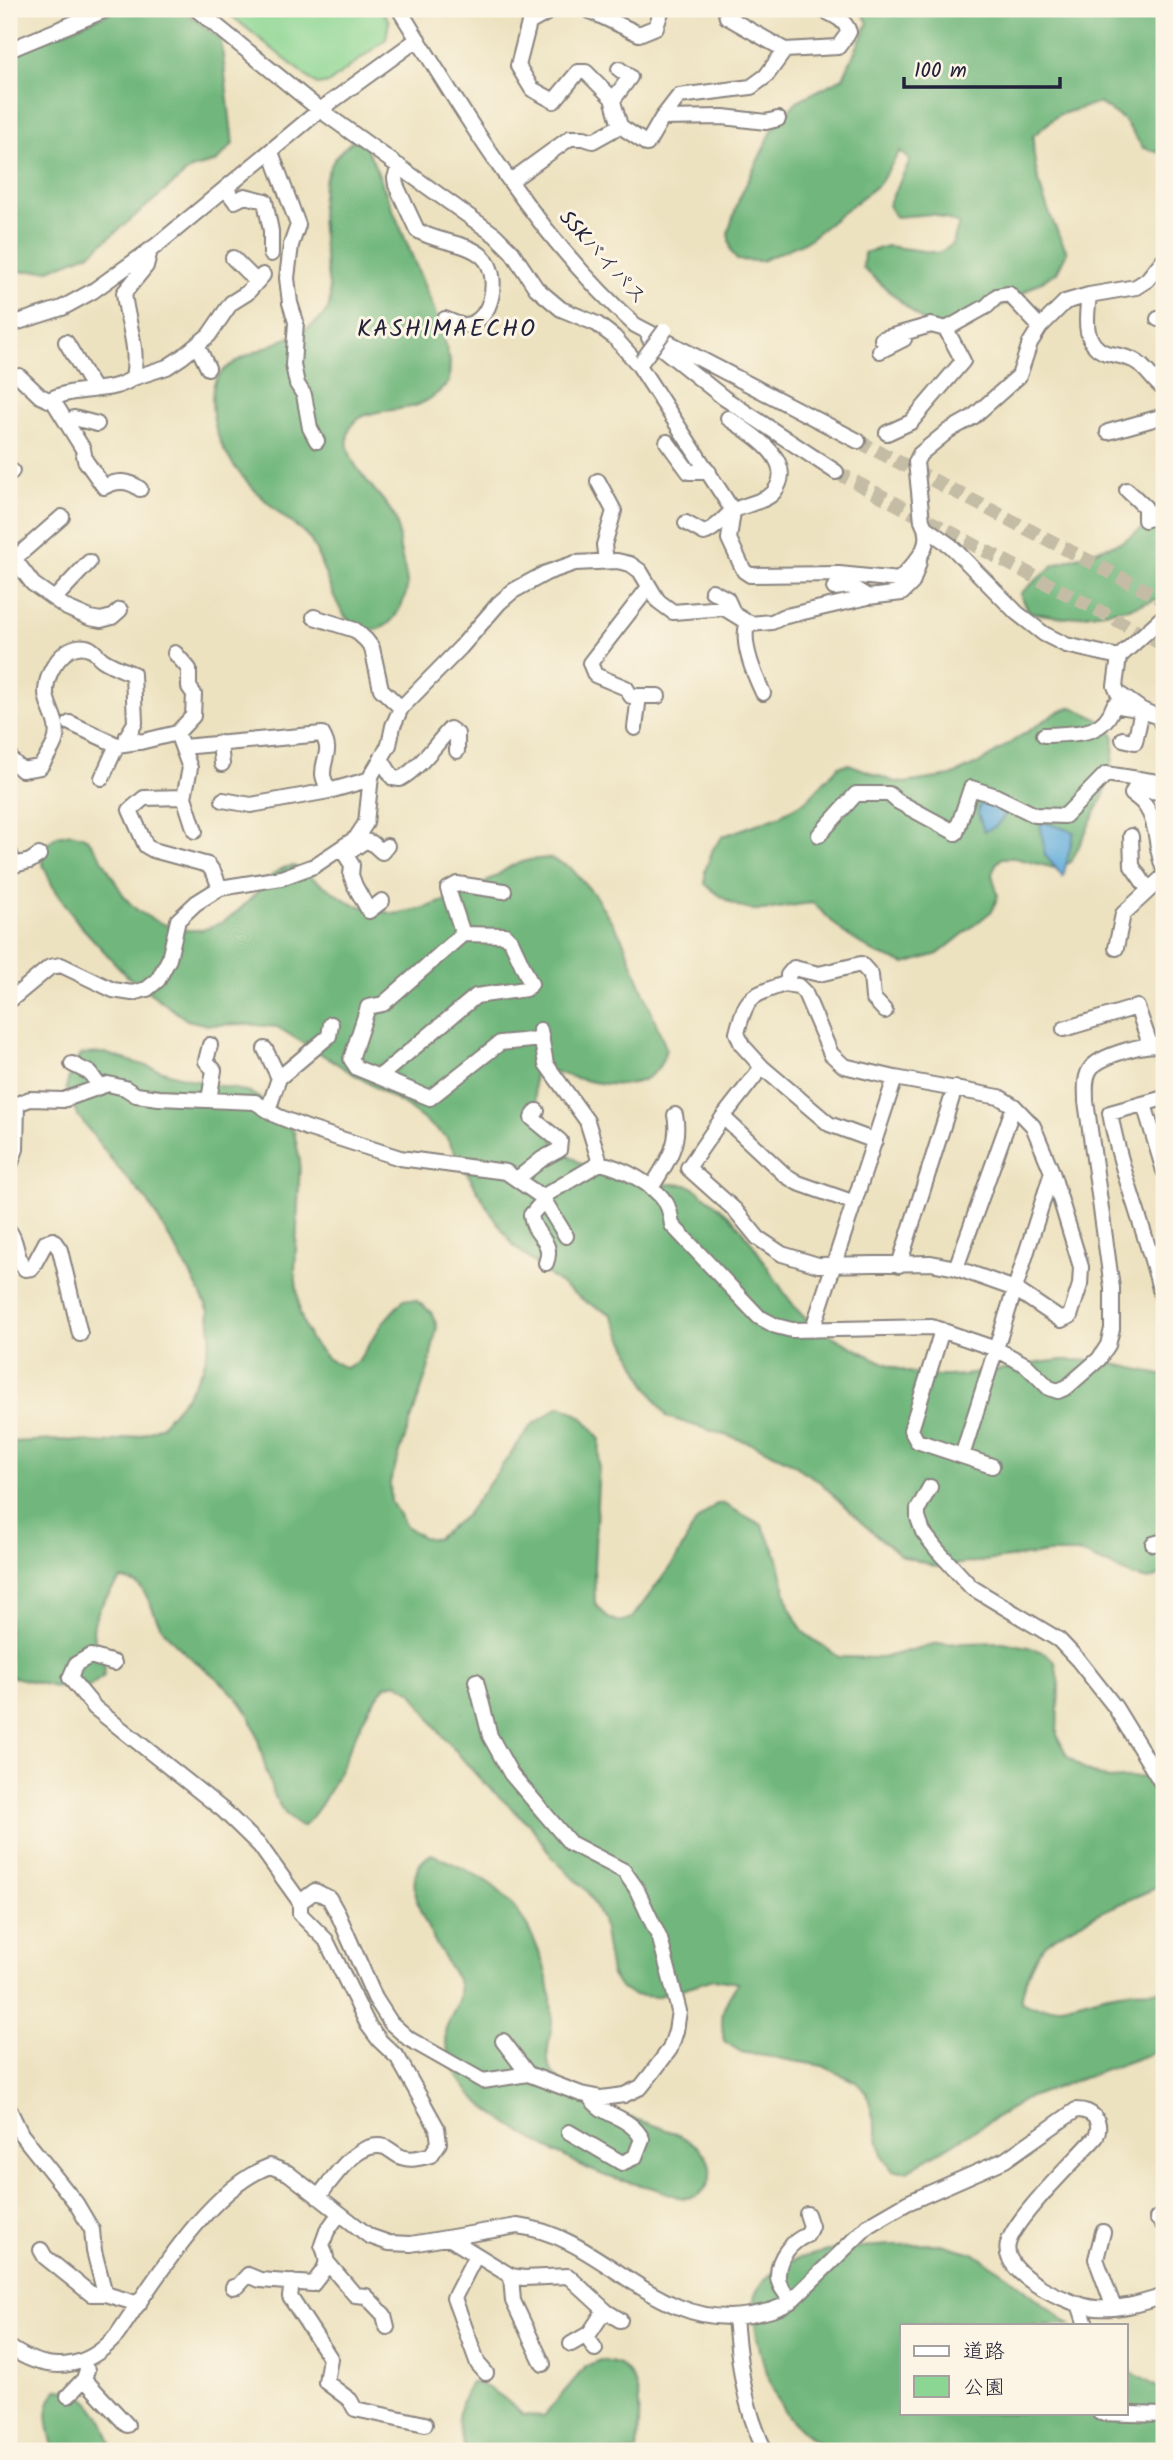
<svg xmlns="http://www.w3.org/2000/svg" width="1173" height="2460" viewBox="0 0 1173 2460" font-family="Kalam,'Klee One',sans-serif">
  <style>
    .green { fill: #8cd693; stroke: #577c67; stroke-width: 2 }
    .forest { fill: #71b77d; stroke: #4a6c5c; stroke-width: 2 }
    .water { fill: #63aedc; stroke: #42688c; stroke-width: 2 }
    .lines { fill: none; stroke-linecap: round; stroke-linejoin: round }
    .minor-tunnel { stroke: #c4bca5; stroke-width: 14; stroke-dasharray: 14 7; stroke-linecap: butt }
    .minor-casing { stroke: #88827e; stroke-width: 18 }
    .minor { stroke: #fff; stroke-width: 14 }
    .minor-bridge-casing { stroke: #88827e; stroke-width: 18; stroke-linecap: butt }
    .minor-bridge { stroke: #fff; stroke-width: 14 }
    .labels { text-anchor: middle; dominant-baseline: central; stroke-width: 6; stroke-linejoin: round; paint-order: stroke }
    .street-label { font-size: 21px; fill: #22223b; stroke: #fcf5e5 }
    .quarter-label { font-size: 24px; letter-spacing: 2px; fill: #22223b; stroke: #fcf5e5 }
  </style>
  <rect width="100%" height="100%" fill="#fcf5e5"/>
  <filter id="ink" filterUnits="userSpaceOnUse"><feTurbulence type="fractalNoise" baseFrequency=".0143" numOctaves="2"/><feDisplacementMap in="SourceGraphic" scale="14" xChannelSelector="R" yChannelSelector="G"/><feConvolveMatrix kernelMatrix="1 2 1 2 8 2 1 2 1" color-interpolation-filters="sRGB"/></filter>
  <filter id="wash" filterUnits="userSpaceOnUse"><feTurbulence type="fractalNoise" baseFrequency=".00686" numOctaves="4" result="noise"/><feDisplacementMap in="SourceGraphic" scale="28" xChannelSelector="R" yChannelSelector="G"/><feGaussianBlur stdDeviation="1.57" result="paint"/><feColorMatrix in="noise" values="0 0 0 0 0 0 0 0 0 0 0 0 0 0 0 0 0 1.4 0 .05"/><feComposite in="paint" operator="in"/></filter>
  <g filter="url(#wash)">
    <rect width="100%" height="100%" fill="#ede2c0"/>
    <path class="green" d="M223,9H381L389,21L386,39L329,83L317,85Z"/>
    <path class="forest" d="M119,9H181L221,39L233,144L216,162L191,169L91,253L49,270L9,272V55Z
      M860,9H1164V154L1143,148L1124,120L1099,103L1058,115L1033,136C1032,177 1049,215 1067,252L1057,272L993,311L951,328L924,322L863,268L864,253L887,246L938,253L952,245L959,224L933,214L895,217L888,205L910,161L900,151L880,183L807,241L761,261L737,260L731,251L728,233L739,199L773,129L797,101L843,78L868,23Z
      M361,139L372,159L434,309L450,361L449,382C440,391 432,399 420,404C399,414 358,405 349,431C339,464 383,492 395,518C399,526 398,539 400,549C402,561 407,574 407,585C407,597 396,620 385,626C336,652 327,558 308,537C301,529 291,523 284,517C244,482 206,446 213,389C218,351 304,345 327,311C332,302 330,290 328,280C324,242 312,195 334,160C338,153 346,147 352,141Z
      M1164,515V597L1129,608L1065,618L1029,612L1020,594L1054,565L1121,542Z
      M1072,707L1098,719L1114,735L1113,758L1104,795L1071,862L1058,869L1015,858H1002L996,864L992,874L998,896L992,911L938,954L905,964L877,954L844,933L813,903C760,908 751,923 705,884V871L713,849L723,836L779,816L807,800L839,766L849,764L892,781L904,783L951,776L981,762L1056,713Z
      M71,833C75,834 82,835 86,838C90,840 93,846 96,850C112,870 120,901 143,914C195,944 222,931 260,889C270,877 277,867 294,866L352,904L394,914L425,908L476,889L511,866L529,860L549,858L570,867L594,894L622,938L666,1048C655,1109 575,1078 536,1066C530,1088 538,1123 554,1141C582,1172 617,1183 658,1184C669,1185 686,1182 694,1188C710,1200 730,1214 742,1230C763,1256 778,1288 800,1313C815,1330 889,1368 912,1373C962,1384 1015,1363 1065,1360C1100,1359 1131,1367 1164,1376V1574L1148,1580L1133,1576L1081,1553H1049L937,1567L900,1555L862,1523L820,1482L787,1460L753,1444L667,1417L645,1383L611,1314L586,1302L551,1277L514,1246L492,1215L446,1137L407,1107L277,1027L246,1024L208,1025L187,1020L126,975L79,924L52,885L42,862L46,845L57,836Z
      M104,1053L192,1080L249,1092L274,1107L294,1132L300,1161L295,1272L300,1314L311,1341L328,1359L346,1368L358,1361L385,1320L404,1299L417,1301L431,1312L437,1326L428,1370L390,1482L391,1502L406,1526L422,1537L436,1539L466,1515L531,1426L560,1406C582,1414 588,1421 600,1440L594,1566L595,1603L608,1618L620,1622L632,1618L676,1559L696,1522L715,1505L722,1503L762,1525L777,1555L789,1606L803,1632L839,1657L882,1658L933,1644L1003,1642L1028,1647L1046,1653L1055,1662L1059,1685L1057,1735L1067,1756L1085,1770L1108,1779L1143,1777L1164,1772V1884C1137,1897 1060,1927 1043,1947C1030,1963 1024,1982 1021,2002C1048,2017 1085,1998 1114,1993C1130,1990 1147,1991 1164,1990V2049L1030,2097L907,2171H893L883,2158L867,2093L856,2082L823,2066L741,2052L724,2041C719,2013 723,2005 738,1983L714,1979L656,1997L633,1995L620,1988L611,1974L602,1919L587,1891L552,1857L531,1826L480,1779L439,1732L412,1692L398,1683L387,1685C380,1693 372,1702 367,1712C349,1744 330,1804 302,1827C265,1809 266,1750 250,1717C232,1680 187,1663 163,1629C148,1609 151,1583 121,1579C108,1594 89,1617 94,1639C99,1656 107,1657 104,1676L87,1688L55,1687L9,1676V1442L61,1440L106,1443L141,1435L161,1426L187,1395L203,1368L211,1336L209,1311L190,1273L148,1202L114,1163L77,1114L66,1088L72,1067L81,1054Z
      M432,1854C453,1864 474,1872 492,1885C531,1915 553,1974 552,2021C551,2038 542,2058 553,2073C560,2084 597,2105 610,2110C638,2123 706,2133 710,2168C711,2177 709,2186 702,2192C688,2205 669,2193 653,2188C640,2185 626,2182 612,2178C578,2168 485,2115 465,2087C457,2076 441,2042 446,2028C451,2015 462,2000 459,1984C457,1978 451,1970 448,1965C433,1937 391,1876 432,1854Z
      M941,2244L973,2253L1007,2275L1070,2325H902V2413H1126V2369L1164,2391V2451L846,2450C838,2448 827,2447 820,2444C811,2439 798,2428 791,2420C771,2400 748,2323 755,2295C757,2290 763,2281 767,2277C800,2243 895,2245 941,2244Z
      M600,2360C605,2361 612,2362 617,2364C647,2378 639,2425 637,2451H466C455,2421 455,2410 471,2382C493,2387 507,2400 523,2415L544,2416L586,2366Z
      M58,2389C92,2389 106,2423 113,2451H54C49,2428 40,2408 58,2389Z"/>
    <path class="water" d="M981,797L1009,811L995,827L984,831L978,813Z
      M1040,821L1074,832L1063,877L1045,855Z"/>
  </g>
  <g filter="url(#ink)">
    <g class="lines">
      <path class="minor-tunnel" d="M858,441L1164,600
        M836,472L1164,645"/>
      <defs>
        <path id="minor" d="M196,9L320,110L495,235L512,252L536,288L561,309L597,324L614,337L638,364L733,511L729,539L744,571L750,575L839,574L899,580C914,563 936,546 922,521L916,462L920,454L948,431L973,417L1019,376L1030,343L1040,327L1065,302L1089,295L1136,287L1147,280L1164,259
          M399,9C467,119 538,238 635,325L858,441
          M554,9L529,23L518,66L532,89L554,101L578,72H586L612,98L620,126
          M586,9L639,34L656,27L662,9
          M725,9L727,17L785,50L838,47L849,32C845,19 833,15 821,9
          M9,50L108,9
          M613,100L630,77L619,69
          M662,118L723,117L766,122L778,119
          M271,152L298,225L291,245L287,278L290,303L296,322L293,365L297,384L304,395L310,428L317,441
          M399,166L395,178L396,185L417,230C436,243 466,241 483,257C501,274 493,322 466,325C460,326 450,321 445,319
          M512,180L570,138H584L593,141L620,126L647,144L662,118L679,96L751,87L766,76L785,50
          M226,189L235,201L245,196L265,201L271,231V254
          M233,258L257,282
          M1089,295C1087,315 1081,344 1106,353C1115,355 1124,356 1133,360C1145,365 1153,382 1164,389
          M1158,319L1164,318
          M9,325L62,308L93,291L157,245L320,110L418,39
          M649,338L724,398L836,472
          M882,339L931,325L946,329
          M66,342L94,389
          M197,345L208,368
          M880,351L904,339
          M19,376L40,396L49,400C77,385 110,395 133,378C139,345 127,324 124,293L146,266L150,250
          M133,378L167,367L182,357L209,335L231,303L247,293L263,275
          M52,399L83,449L85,460L104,487C116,480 129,480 140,489
          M74,418L97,424
          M1108,432L1164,416
          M887,433L911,422L963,361L946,329L987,306L997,296L1009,294L1040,327
          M667,442L689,472H709
          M9,474L12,471
          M598,481L614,511L604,545L606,561
          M1127,490L1145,507V520L1150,518L1164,503
          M686,523L704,533C717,529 724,516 735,510C746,504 767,501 774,492C799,460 748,432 728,418
          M926,528L951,546L1017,613L1044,634L1066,645L1119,657L1164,616
          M9,552L33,584L67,608L90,618L101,620L112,617L120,610
          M14,559L62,517
          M649,587L590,663L595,675L626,688L631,696H658
          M834,588L850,586L868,597
          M712,591L727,599L733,612
          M55,598L89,562
          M314,617L355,630L366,640L372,648L381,689L401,708
          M748,622C740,642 754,674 763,693
          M175,653L189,669V687L194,694L193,716L177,733
          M1119,657L1115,686L1118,693L1142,710L1158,717L1164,728
          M70,723L117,745L138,742
          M635,728L639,696
          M1044,735C1073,733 1103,738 1114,705L1142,710L1135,742L1123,739
          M220,743L222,764
          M183,747L322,734C333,753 323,755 323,774C323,779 327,786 329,791L371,779
          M9,754L10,759L22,770L40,767C46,758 54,748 56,738C60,720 45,706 46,690C47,670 65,643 86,647C93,648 97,656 103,660C112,666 124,670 133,674L135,723L127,736L140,742L177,733L190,768L184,797L144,798L130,810L146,846L153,850L208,865L214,873L220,888
          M381,759L393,778L400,779C421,767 434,746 450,729L457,734V751
          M102,778L117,745
          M1164,792L1134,790L1132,794C1138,798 1145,804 1148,810C1159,828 1155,850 1164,869
          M184,797L195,831
          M223,800L251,805L329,791
          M819,835L856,794H889L897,801L956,833L971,788L996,796L1035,815L1065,816L1106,774L1164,783
          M1131,836L1132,866L1148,889
          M341,848L352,865L351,875L355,886L369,911L382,901
          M352,850L365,841L372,843L382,852L387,846
          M9,851L14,865L30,861L39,855
          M463,934L448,889L457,884L504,891
          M1116,948L1123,914L1164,876
          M784,984L798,986L805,993L831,1054L844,1066L895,1078L999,1097L1014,1106L1033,1126L1052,1172L1081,1267L1080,1285L1070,1316L1061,1320L1015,1289L956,1268L931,1263L818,1265L782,1254L758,1238L735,1210L688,1168L723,1117L762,1067L742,1045L737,1033C747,995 749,997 784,984Z
          M788,984V975L794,968L819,974L861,964L871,975L873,998L885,1011
          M9,1001L50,967L61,965L113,990L132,993L147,989L158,980L169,959L178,920L196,903L220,888L281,878L314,866L356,838L366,823L371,776L389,745L393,726L401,708L461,647L499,603L513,591L546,573L575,563L617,561L630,564L640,571L658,601L673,612L724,608L750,624L772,622L782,617L868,597L902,593L912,583L919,562
          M1064,1029L1137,1007L1150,1044
          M540,1030L546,1064L587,1121L600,1163
          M265,1049L279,1078L268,1110
          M72,1064L90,1073L100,1087
          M762,1067L829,1124L875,1141
          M379,1077L476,996L526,989L531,984L511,941L505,935L463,934L383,1004L368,1007L351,1059L357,1068L430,1098L500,1043L542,1039
          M279,1078L329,1036L331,1024
          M1164,1098L1110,1113C1122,1179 1150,1240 1164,1306
          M209,1100L214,1070L206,1061L210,1045
          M1144,1104L1164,1171
          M9,1113L17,1104L30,1099L63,1100L108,1084L125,1088L136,1095L159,1098L255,1102L277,1116L307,1128L400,1158L506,1172L542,1197L600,1163C622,1168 654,1184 666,1203C670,1209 671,1218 672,1225L759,1317L776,1326L792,1330L932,1327L996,1349L1026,1365L1049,1388L1058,1391L1067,1387L1099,1359L1108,1345L1112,1329V1288L1086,1101C1086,1090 1084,1077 1091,1068C1100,1056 1151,1040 1164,1047
          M723,1117L785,1175L798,1183L855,1203
          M9,1168L16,1149L17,1104
          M517,1179L542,1159L559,1150L560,1141L532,1118L537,1111
          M651,1188C666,1164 681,1144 675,1115
          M542,1197L566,1236
          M544,1200L531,1215C533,1237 555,1240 546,1263
          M9,1231C18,1241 15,1258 25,1269L32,1268L46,1242L53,1240L60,1250L80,1334
          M899,1265L955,1088
          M956,1268L1014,1106
          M813,1328L895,1078
          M942,1330L911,1430L917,1441L992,1466
          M962,1456L1052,1172
          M930,1487L918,1509V1518L923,1532L937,1550L971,1587L1059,1640L1078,1660L1115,1707L1164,1787
          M1153,1544L1164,1541
          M114,1663L90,1656L76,1664L70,1678L95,1708L223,1810L260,1846L300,1902V1914L326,1940L368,2025L380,2041L398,2058L437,2128L439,2143L431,2155C420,2158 409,2161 399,2156C394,2153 389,2149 385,2147C357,2139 333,2179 318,2197
          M300,1902L315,1891L329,1898L338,1914L375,1998L391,2023L409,2039L483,2081L528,2074L581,2094L601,2098L624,2095L641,2087L652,2073L670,2049L676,2031L679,2011L660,1939L636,1888L624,1871L570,1843L511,1774L490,1736L476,1681
          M503,2041L528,2074
          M9,2109L21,2134L76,2203L92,2230L94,2251L105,2294L139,2304
          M569,2132L622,2163L635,2157L642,2139C630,2115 603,2118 589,2096
          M1157,2218L1164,2225
          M1103,2232L1096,2259L1114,2308
          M449,2238L511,2276L524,2278L568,2276L607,2312L620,2320
          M41,2250L45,2257L91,2294H105
          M476,2255L454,2298L478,2364L486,2373
          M327,2262L355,2295L366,2296L384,2315L387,2327
          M511,2276L513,2301L543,2364
          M292,2282L290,2297L330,2358L326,2382L350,2400L355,2409L425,2424
          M233,2287L238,2286L248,2275L260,2280L313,2284C325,2268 331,2265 322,2245L327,2231L339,2214
          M791,2301C786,2293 777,2285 778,2275C778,2257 792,2241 807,2235L811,2226L807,2214
          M1079,2304L1086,2325
          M735,2317C739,2365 744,2407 765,2451
          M571,2344L590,2333
          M9,2347C47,2374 86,2371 117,2335C153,2283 209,2188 270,2166L288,2173L369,2236L389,2243L411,2244L517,2226C603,2235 655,2332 750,2315C765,2312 778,2310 791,2301L869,2225L907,2203L1005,2160L1076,2110C1092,2110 1103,2120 1096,2137C1076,2160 1014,2218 1008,2244C1000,2275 1072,2306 1096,2308C1120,2310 1142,2303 1164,2296
          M595,2349L587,2337L605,2310
          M84,2379L127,2425
          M68,2396L84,2379L87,2370
          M1100,2413L1163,2415L1164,2418"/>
      </defs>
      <use href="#minor" class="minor-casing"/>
      <use href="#minor" class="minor"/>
      <defs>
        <path id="minor-bridge" d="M642,361L665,330"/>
      </defs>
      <use href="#minor-bridge" class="minor-bridge-casing"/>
      <use href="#minor-bridge" class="minor-bridge"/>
    </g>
  </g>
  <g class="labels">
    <g class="street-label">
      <text transform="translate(602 258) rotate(48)">SSKバイパス</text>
    </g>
    <g class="quarter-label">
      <text x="447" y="329">KASHIMAECHO</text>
    </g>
  </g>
  <rect width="1173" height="2460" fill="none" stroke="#fcf5e5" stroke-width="35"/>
  <rect x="900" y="2324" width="228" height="91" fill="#fcf5e5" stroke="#a5a1a1" stroke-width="2"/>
  <rect x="914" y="2346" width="35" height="10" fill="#ffffff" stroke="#a5a1a1" stroke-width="2"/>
  <text x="963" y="2358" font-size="21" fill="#22223b">道路</text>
  <rect x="914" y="2376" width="35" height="21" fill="#8cd693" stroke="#a5a1a1" stroke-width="2"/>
  <text x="963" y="2394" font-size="21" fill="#22223b">公園</text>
  <path d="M904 77v10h156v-10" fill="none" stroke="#22223b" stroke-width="3.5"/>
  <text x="914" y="77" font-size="21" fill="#22223b" stroke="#fcf5e5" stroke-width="5" paint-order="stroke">100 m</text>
</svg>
